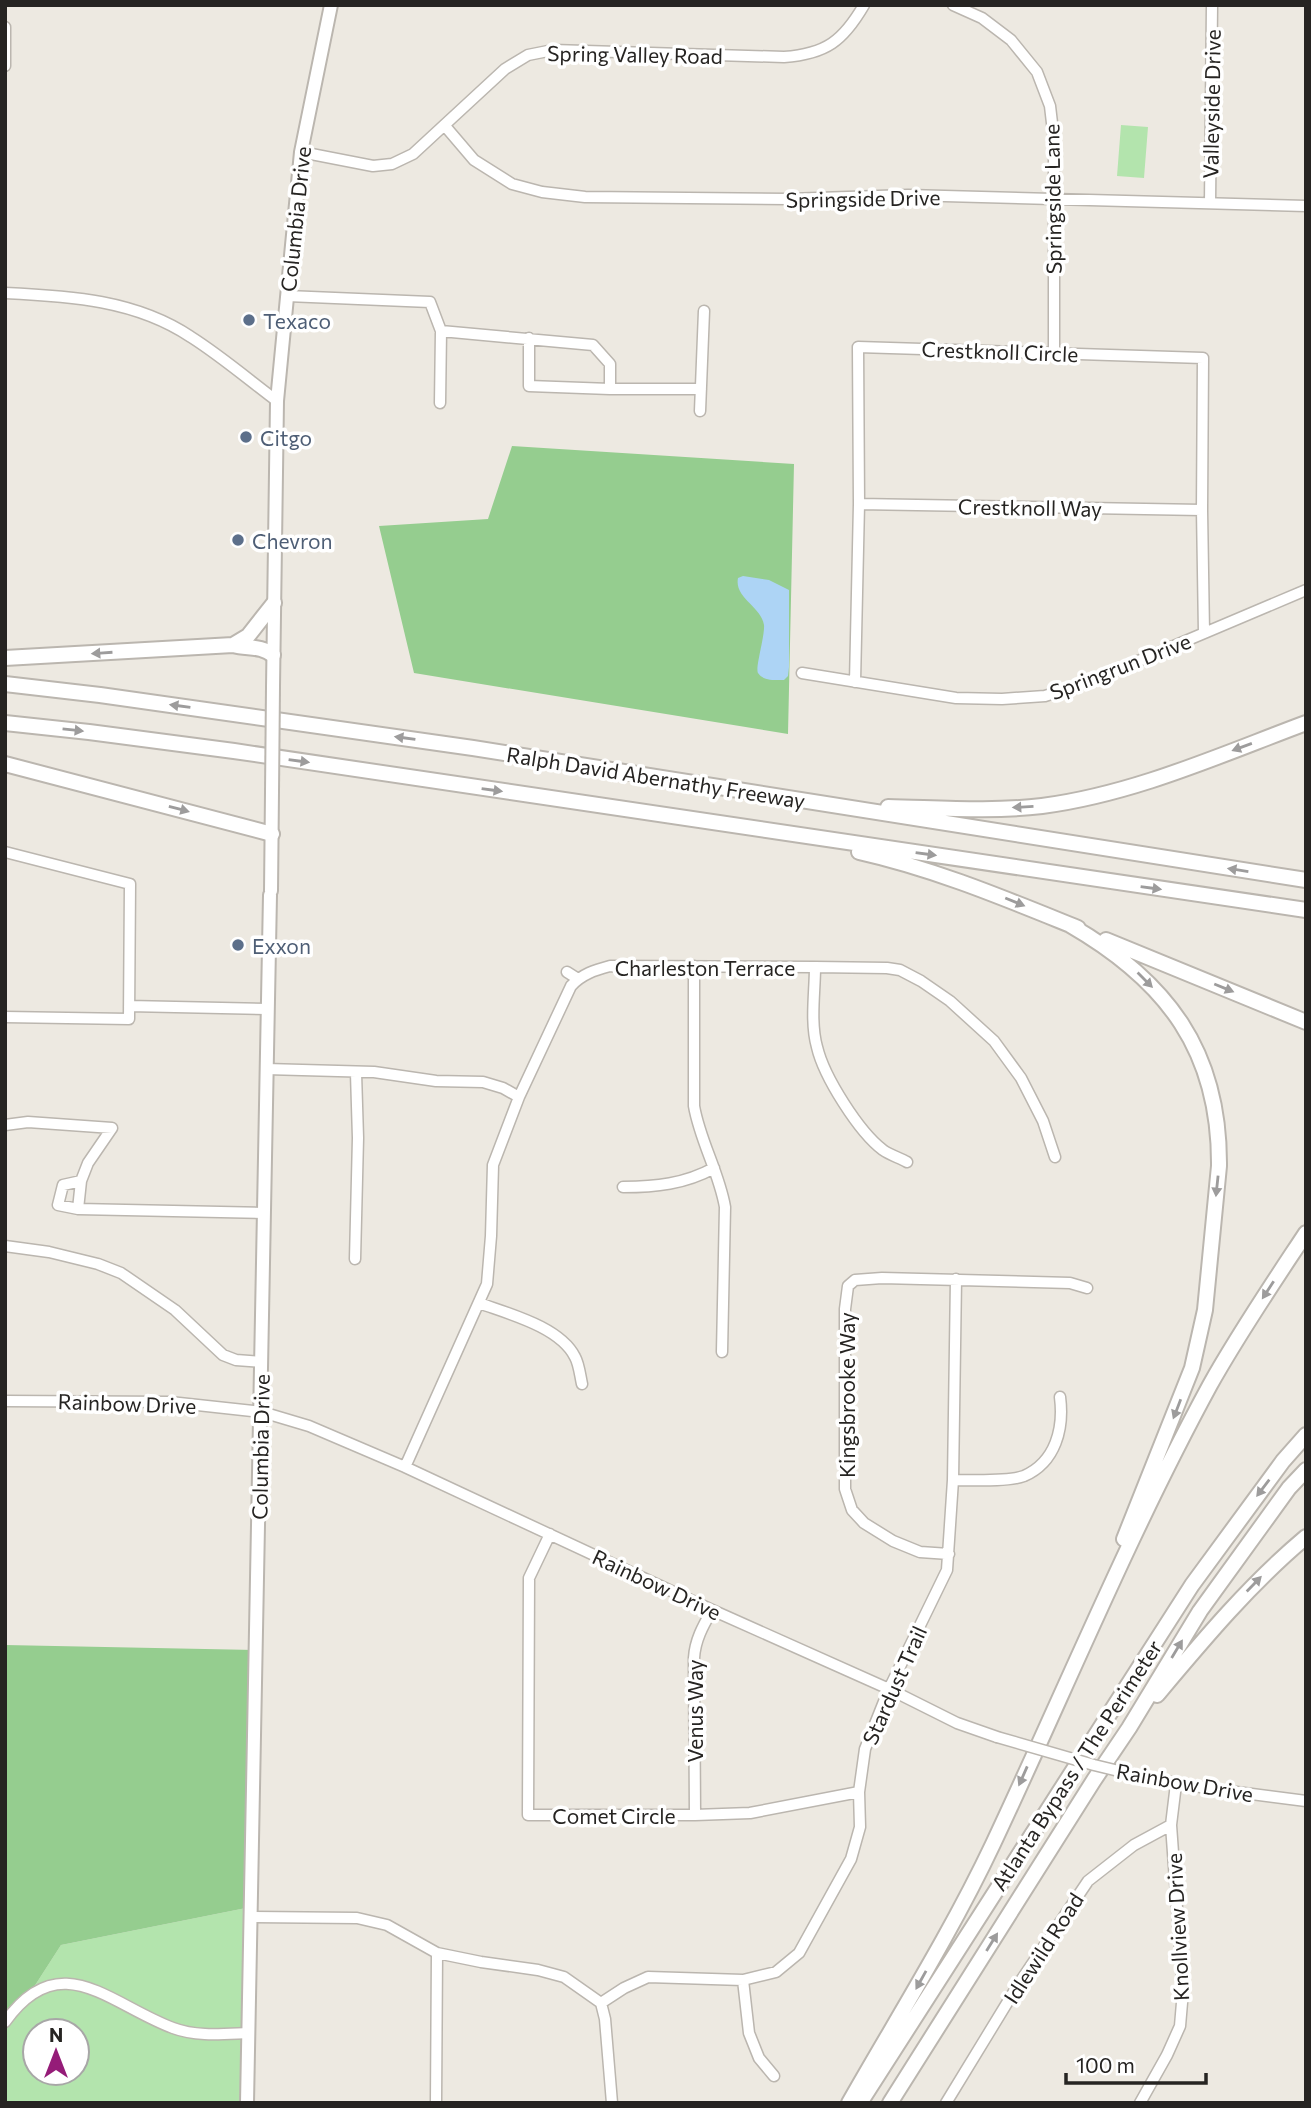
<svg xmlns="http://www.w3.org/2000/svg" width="1311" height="2108" viewBox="0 0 1311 2108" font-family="Commissioner,sans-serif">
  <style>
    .green { fill: #b3e4ad; fill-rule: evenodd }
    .forest { fill: #95cd8f }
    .water { fill: #add4f5 }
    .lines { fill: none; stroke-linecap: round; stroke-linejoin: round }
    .minor-casing { stroke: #bbb6af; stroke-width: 13 }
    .major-casing { stroke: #bbb6af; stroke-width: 16 }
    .highway-casing { stroke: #bbb6af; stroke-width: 18 }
    .minor { stroke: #fff; stroke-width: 10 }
    .major { stroke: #fff; stroke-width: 12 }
    .highway { stroke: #fff; stroke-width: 14 }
    .minor-bridge-casing { stroke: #bbb6af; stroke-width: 13; stroke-linecap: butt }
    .major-bridge-casing { stroke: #bbb6af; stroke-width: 16; stroke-linecap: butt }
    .minor-bridge { stroke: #fff; stroke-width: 10 }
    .major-bridge { stroke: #fff; stroke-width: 12 }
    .oneway { fill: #9d9c9c }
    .service-dot { fill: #5c6f8a; stroke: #fff; stroke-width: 2.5 }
    .labels { text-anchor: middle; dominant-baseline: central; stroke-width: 7; stroke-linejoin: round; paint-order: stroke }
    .street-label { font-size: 21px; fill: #262422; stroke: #fff }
    .service-label { font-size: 21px; fill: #4e5e75; stroke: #fff; text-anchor: start }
  </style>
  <rect width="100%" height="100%" fill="#ede9e1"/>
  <path class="green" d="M1121,125L1148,127L1144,178L1117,176Z
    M246,1908L249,2103H5V2032L61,1945ZM35,2031H77V2073H35Z"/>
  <path class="forest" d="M512,446L794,464L788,734L414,673L379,526L488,519Z
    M5,1645L255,1650L246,1908L61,1945L5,2032Z"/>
  <path class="water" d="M743,576L769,580L789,590V667L788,676L784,680C776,680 763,681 758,673C755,668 765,636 764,625C761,606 734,598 738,578Z"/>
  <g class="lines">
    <defs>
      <path id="minor" d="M953,5L982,18L1011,40L1037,72L1050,106L1054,140V353
        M5,27V66
        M445,126L474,160L512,184L542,192L585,197L788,199L908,195L1306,206
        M301,152L373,166L392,164L413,154L505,69L528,55L553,50L784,57C826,54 843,41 864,5
        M1210,203L1212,5
        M5,293C70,296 136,300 191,337C221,356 249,380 277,401
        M287,296L430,302L441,331L440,403
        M441,331L593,345L610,364V389
        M529,338V386L610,389H701
        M700,411L704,311
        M859,504L1202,510
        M802,673L956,698L1002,699L1045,696L1091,681L1306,590
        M855,682L859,504L858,347L1203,358L1202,510L1204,633
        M5,852L130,884L129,1019L5,1017
        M694,966V1106C700,1141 719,1172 725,1207L722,1352
        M815,967C815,992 810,1022 817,1047C824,1077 859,1132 883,1150C890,1155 900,1158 907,1162
        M567,972L578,979
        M129,1006L267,1009
        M266,1069L374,1072L436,1081L483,1082L503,1088L519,1097
        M5,1125L28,1122L112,1128L88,1163L81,1181L78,1209L263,1213
        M623,1187C655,1187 685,1184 714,1168
        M78,1209L58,1205L63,1185L81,1181
        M5,1246L49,1252L98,1264L121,1273L175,1310L223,1355L236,1360L261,1362
        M355,1259L358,1138L356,1073
        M479,1303C509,1314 560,1327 575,1357C579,1364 580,1375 582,1384
        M5,1401L170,1402L262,1412L309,1426L405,1467L712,1610L889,1689L957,1723L997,1737
        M405,1467L487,1284L491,1236L493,1165L519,1097L571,986C582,974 595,970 610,966L815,967L887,968L900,970L921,981L950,1001L994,1041L1021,1078L1043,1121L1055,1157
        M953,1480C972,1480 1008,1482 1024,1476C1056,1462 1064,1428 1060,1397
        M550,1534L529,1578L528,1815H695L750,1813L859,1792
        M949,1554L920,1552L893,1541L864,1523L852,1510L845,1489V1309L848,1286L855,1280L882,1278L1070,1283L1087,1288
        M1152,1779L1213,1789L1306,1801
        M695,1815L694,1658C695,1640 703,1626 712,1610
        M251,1917L357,1918L387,1925L437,1953L481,1962L538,1970L564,1977L601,2003L605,2019L612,2103
        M743,1980L749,2033L759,2058L774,2076
        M601,2003L624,1988L648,1977L743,1980L776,1972L799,1953L851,1859L860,1827L859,1792L865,1749L889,1689L947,1570L953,1480L956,1279
        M5,2022C60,1945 109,2004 173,2028C197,2037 223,2034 248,2033
        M436,2103L437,1953
        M946,2103L1018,1985L1088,1881L1134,1845L1171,1825
        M1140,2103L1167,2055L1180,2026L1183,1991L1171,1825L1176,1784"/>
      <path id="major" d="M273,687L277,401L301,152L331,5
        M271,891L272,792
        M247,2103L270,895"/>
      <path id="highway" d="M233,645C248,649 260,645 273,655
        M5,658L233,645L248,636L274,603
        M5,684L100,695L473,748L1306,880
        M5,723L89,732L234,751L1306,910
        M5,764L272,834
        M888,807C939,808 991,812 1042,806C1134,794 1220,755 1306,723
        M859,852C935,869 1006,899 1078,928
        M1070,925C1167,981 1220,1051 1219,1166L1205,1310L1192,1368L1124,1539
        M1106,940L1306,1022
        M1157,1695C1204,1639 1250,1584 1306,1537
        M849,2103C898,2017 951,1933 993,1844C1065,1691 1129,1534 1210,1385C1239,1333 1273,1283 1306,1233
        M860,2103L1192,1585L1283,1461L1306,1435
        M890,2103L1094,1780L1129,1728L1200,1611L1289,1488L1306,1470"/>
    </defs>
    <use href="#minor" class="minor-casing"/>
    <use href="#major" class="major-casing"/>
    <use href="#highway" class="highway-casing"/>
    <use href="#minor" class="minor"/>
    <use href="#major" class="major"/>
    <use href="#highway" class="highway"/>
    <defs>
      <path id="minor-bridge" d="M997,1737L1094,1765L1152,1779"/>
      <path id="major-bridge" d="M272,792L273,687"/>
    </defs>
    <use href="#minor-bridge" class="minor-bridge-casing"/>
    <use href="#major-bridge" class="major-bridge-casing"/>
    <use href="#minor-bridge" class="minor-bridge"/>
    <use href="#major-bridge" class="major-bridge"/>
  </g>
  <defs><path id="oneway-solid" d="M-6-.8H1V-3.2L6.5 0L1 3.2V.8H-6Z" transform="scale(1.75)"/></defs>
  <g class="oneway">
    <use href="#oneway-solid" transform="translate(102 653) rotate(176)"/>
    <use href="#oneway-solid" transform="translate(180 706) rotate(-172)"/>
    <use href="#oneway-solid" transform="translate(73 730) rotate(6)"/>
    <use href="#oneway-solid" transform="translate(405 738) rotate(-172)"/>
    <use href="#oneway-solid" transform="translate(1242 747) rotate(160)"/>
    <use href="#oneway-solid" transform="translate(299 761) rotate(8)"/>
    <use href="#oneway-solid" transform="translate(492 790) rotate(8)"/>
    <use href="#oneway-solid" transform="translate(1023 807) rotate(177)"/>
    <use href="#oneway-solid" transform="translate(179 809) rotate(15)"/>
    <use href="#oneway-solid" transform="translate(926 854) rotate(8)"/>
    <use href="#oneway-solid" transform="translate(1238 870) rotate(-171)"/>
    <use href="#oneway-solid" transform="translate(1151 888) rotate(8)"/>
    <use href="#oneway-solid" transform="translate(1015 902) rotate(22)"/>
    <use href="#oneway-solid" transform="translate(1145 980) rotate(45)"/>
    <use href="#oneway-solid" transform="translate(1224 988) rotate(22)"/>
    <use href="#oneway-solid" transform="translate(1217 1186) rotate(96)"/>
    <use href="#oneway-solid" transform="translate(1268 1290) rotate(123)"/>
    <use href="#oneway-solid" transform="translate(1177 1409) rotate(111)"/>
    <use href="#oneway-solid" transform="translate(1263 1488) rotate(127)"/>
    <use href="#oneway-solid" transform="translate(1254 1584) rotate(-46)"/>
    <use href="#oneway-solid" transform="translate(1177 1649) rotate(-59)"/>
    <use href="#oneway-solid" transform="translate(1023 1776) rotate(114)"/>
    <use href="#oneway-solid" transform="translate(992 1942) rotate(-58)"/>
    <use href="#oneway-solid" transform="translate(921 1980) rotate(119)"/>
  </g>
  <g class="service-dot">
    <circle cx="249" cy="320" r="7"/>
    <circle cx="246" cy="437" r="7"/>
    <circle cx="238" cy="540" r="7"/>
    <circle cx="238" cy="945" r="7"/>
  </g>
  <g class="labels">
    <g class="street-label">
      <text transform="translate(635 54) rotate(1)">Spring Valley Road</text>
      <text transform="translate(1211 104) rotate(-89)">Valleyside Drive</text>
      <text transform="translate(863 198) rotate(-1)">Springside Drive</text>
      <text transform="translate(1052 199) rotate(-91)">Springside Lane</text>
      <text transform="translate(295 219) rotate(-84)">Columbia Drive</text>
      <text transform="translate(1000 351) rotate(2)">Crestknoll Circle</text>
      <text transform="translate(1030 507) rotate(1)">Crestknoll Way</text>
      <text transform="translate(1120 666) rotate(-21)">Springrun Drive</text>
      <text transform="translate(656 777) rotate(9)">Ralph David Abernathy Freeway</text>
      <text x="705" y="967">Charleston Terrace</text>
      <text transform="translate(846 1395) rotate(-90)">Kingsbrooke Way</text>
      <text transform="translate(127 1403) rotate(2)">Rainbow Drive</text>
      <text transform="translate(260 1447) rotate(-89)">Columbia Drive</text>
      <text transform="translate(657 1584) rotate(25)">Rainbow Drive</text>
      <text transform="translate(894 1685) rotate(-66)">Stardust Trail</text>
      <text transform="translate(694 1711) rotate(-90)">Venus Way</text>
      <text transform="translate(1076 1765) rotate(-57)">Atlanta Bypass / The Perimeter</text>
      <text transform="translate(1185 1782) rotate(10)">Rainbow Drive</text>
      <text x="614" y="1815">Comet Circle</text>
      <text transform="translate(1177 1927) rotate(-93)">Knollview Drive</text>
      <text transform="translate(1043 1948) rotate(-57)">Idlewild Road</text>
    </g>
    <g class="service-label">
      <text x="263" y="320">Texaco</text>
      <text x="260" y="437">Citgo</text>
      <text x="252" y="540">Chevron</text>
      <text x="252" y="945">Exxon</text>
    </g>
  </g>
  <rect width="1311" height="2108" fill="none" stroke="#262422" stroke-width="14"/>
  <g transform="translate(56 2052)"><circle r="33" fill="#ffffff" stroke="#a8a7a7" stroke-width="2"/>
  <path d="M0-5L12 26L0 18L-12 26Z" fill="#951c78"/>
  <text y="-10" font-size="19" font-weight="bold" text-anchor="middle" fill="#262422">N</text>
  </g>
  <path d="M1066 2073v10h140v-10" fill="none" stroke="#262422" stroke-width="3.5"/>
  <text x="1076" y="2073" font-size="21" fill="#262422" stroke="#ffffff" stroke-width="5" paint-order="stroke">100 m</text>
</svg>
